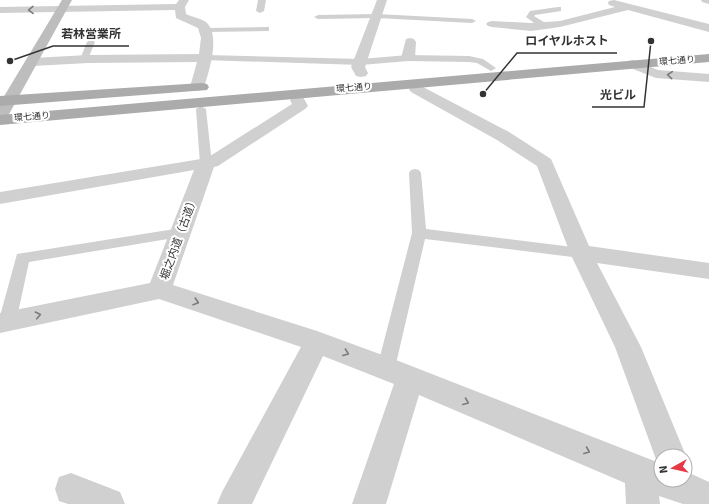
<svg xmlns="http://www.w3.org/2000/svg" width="709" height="504" viewBox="0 0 709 504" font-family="Signika,'Noto Sans JP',sans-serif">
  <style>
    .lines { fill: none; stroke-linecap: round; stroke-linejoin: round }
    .service { fill: #d0d0d0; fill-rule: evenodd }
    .minor { fill: #d0d0d0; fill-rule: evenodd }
    .secondary { fill: #bdbdbd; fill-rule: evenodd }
    .primary { fill: #ababab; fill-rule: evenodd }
    .oneway { stroke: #7a7a7a }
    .labels { text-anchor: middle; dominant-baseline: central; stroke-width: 4; stroke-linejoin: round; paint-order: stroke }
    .far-street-label { font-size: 9px; fill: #333; stroke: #fff }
    .street-label { font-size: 11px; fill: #333; stroke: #fff }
    .leader { fill: none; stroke: #333; stroke-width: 1.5 }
    .callout-dot { fill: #333; stroke: #fff; stroke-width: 1.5 }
    .callout-label { font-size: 12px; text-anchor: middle; font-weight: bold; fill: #333; stroke: #fff; stroke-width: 4; stroke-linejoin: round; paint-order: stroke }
  </style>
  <rect width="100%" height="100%" fill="#fff"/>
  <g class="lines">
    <path class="service" d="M258,0H266L264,11L260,13L256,11Z
      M558,7H561V11L535,15L534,16L547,24V28H541L526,17L530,11Z
      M377,14L472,19L476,21L472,23L377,18L318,19L314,17L318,15Z
      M266,27H269V31L206,32L202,30L206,28Z
      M91,39L95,42L88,59L87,61H81L80,59L87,42Z
      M206,55L361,59L408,55L469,56L483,59L496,68L491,71L477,63L469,62L408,61L361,65L203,60L202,58L203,56Z
      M201,106L206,109L212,164L210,167H202L200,164L196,109Z
      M415,169L419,170L421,173L426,229L581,248L586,249L589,253L586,257L581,258L425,239L395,368L393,374L386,376L379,374L377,368L412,233L409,173L411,170Z
      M181,228L186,230L188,233L186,236L29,262L16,322L13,327L7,329L1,327L0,316L17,254Z"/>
    <path class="minor" d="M179,0H189L185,7L186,14C192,17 200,18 206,22C221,35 209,71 204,87L202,90L197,91L192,90L190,87L197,62L88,63L33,66L28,65L26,62L28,59L33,58L88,55L199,54L201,38L198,28L176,18L175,10L0,13V7L176,4Z
      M377,0H387L365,67L368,73L366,76L361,77L356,76L351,67Z
      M614,0L709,24V32L628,10L560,27L531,31L492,27L488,26L486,24L488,22L492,21L531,23L560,21L615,7L609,5L608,3L609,1Z
      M701,0H709V4L702,2Z
      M410,38L414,39L416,42L415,58L413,61H403L401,58L406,39Z
      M633,60L658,70L709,74V82L656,78L628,67L626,64L628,61Z
      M416,85L421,86L509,132L551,159L589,246L709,263V279L597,263L641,347L686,456L685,458V456H661V480H685V471L709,482V504H683L659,496L660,504H626L625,483L419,395L386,504H352L394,384L323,356L252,504H217L222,492L301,347L159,299L0,333V313L150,283L194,170L0,204V192L207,158L292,104L290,100L293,97L298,95L303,97L308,106L305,109L218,166L214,167L173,285L317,331L396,360L657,462L615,347L570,253L537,166L497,140L411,92L409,89L411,86Z
      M71,473L120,492L125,504H68L59,501L55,489L59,477Z"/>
    <path class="secondary" d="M62,0H72L8,116L6,119L0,121V103Z"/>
    <path class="primary" d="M709,54V62L0,125V115Z
      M202,83L207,84L209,87L207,90L0,106V96Z"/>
  </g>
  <defs><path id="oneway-chevron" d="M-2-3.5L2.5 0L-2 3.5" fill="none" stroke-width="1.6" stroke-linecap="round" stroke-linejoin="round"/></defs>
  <g class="oneway">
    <use href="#oneway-chevron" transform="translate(31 10) rotate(179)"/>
    <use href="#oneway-chevron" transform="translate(670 75) rotate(-175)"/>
    <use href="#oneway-chevron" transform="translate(196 302) rotate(18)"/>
    <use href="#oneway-chevron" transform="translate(38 315) rotate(-12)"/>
    <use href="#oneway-chevron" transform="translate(346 353) rotate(21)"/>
    <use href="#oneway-chevron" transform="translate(466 402) rotate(22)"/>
    <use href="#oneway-chevron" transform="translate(587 451) rotate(22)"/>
  </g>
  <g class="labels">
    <g class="far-street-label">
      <text transform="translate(677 61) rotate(-5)">環七通り</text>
      <text transform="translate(354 88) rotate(-5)">環七通り</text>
      <text transform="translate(32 117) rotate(-5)">環七通り</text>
    </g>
    <g class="street-label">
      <text transform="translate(179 238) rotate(-70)">堀之内道（古道）</text>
    </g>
  </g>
  <path class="leader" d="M10 61L53 46H129M483 94L517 53H617M651 41L644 107H592"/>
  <g class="callout-dot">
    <circle cx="10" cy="61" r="4"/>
    <circle cx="483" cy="94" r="4"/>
    <circle cx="651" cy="41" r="4"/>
  </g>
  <g class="callout-label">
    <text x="91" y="38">若林営業所</text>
    <text x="567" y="45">ロイヤルホスト</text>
    <text x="618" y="99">光ビル</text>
  </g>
  <g transform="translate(673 468) rotate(262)"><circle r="19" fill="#ffffff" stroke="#adadad"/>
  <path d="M0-3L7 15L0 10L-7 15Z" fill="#e63946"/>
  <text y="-6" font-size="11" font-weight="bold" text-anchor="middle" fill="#333333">N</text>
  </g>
</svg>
